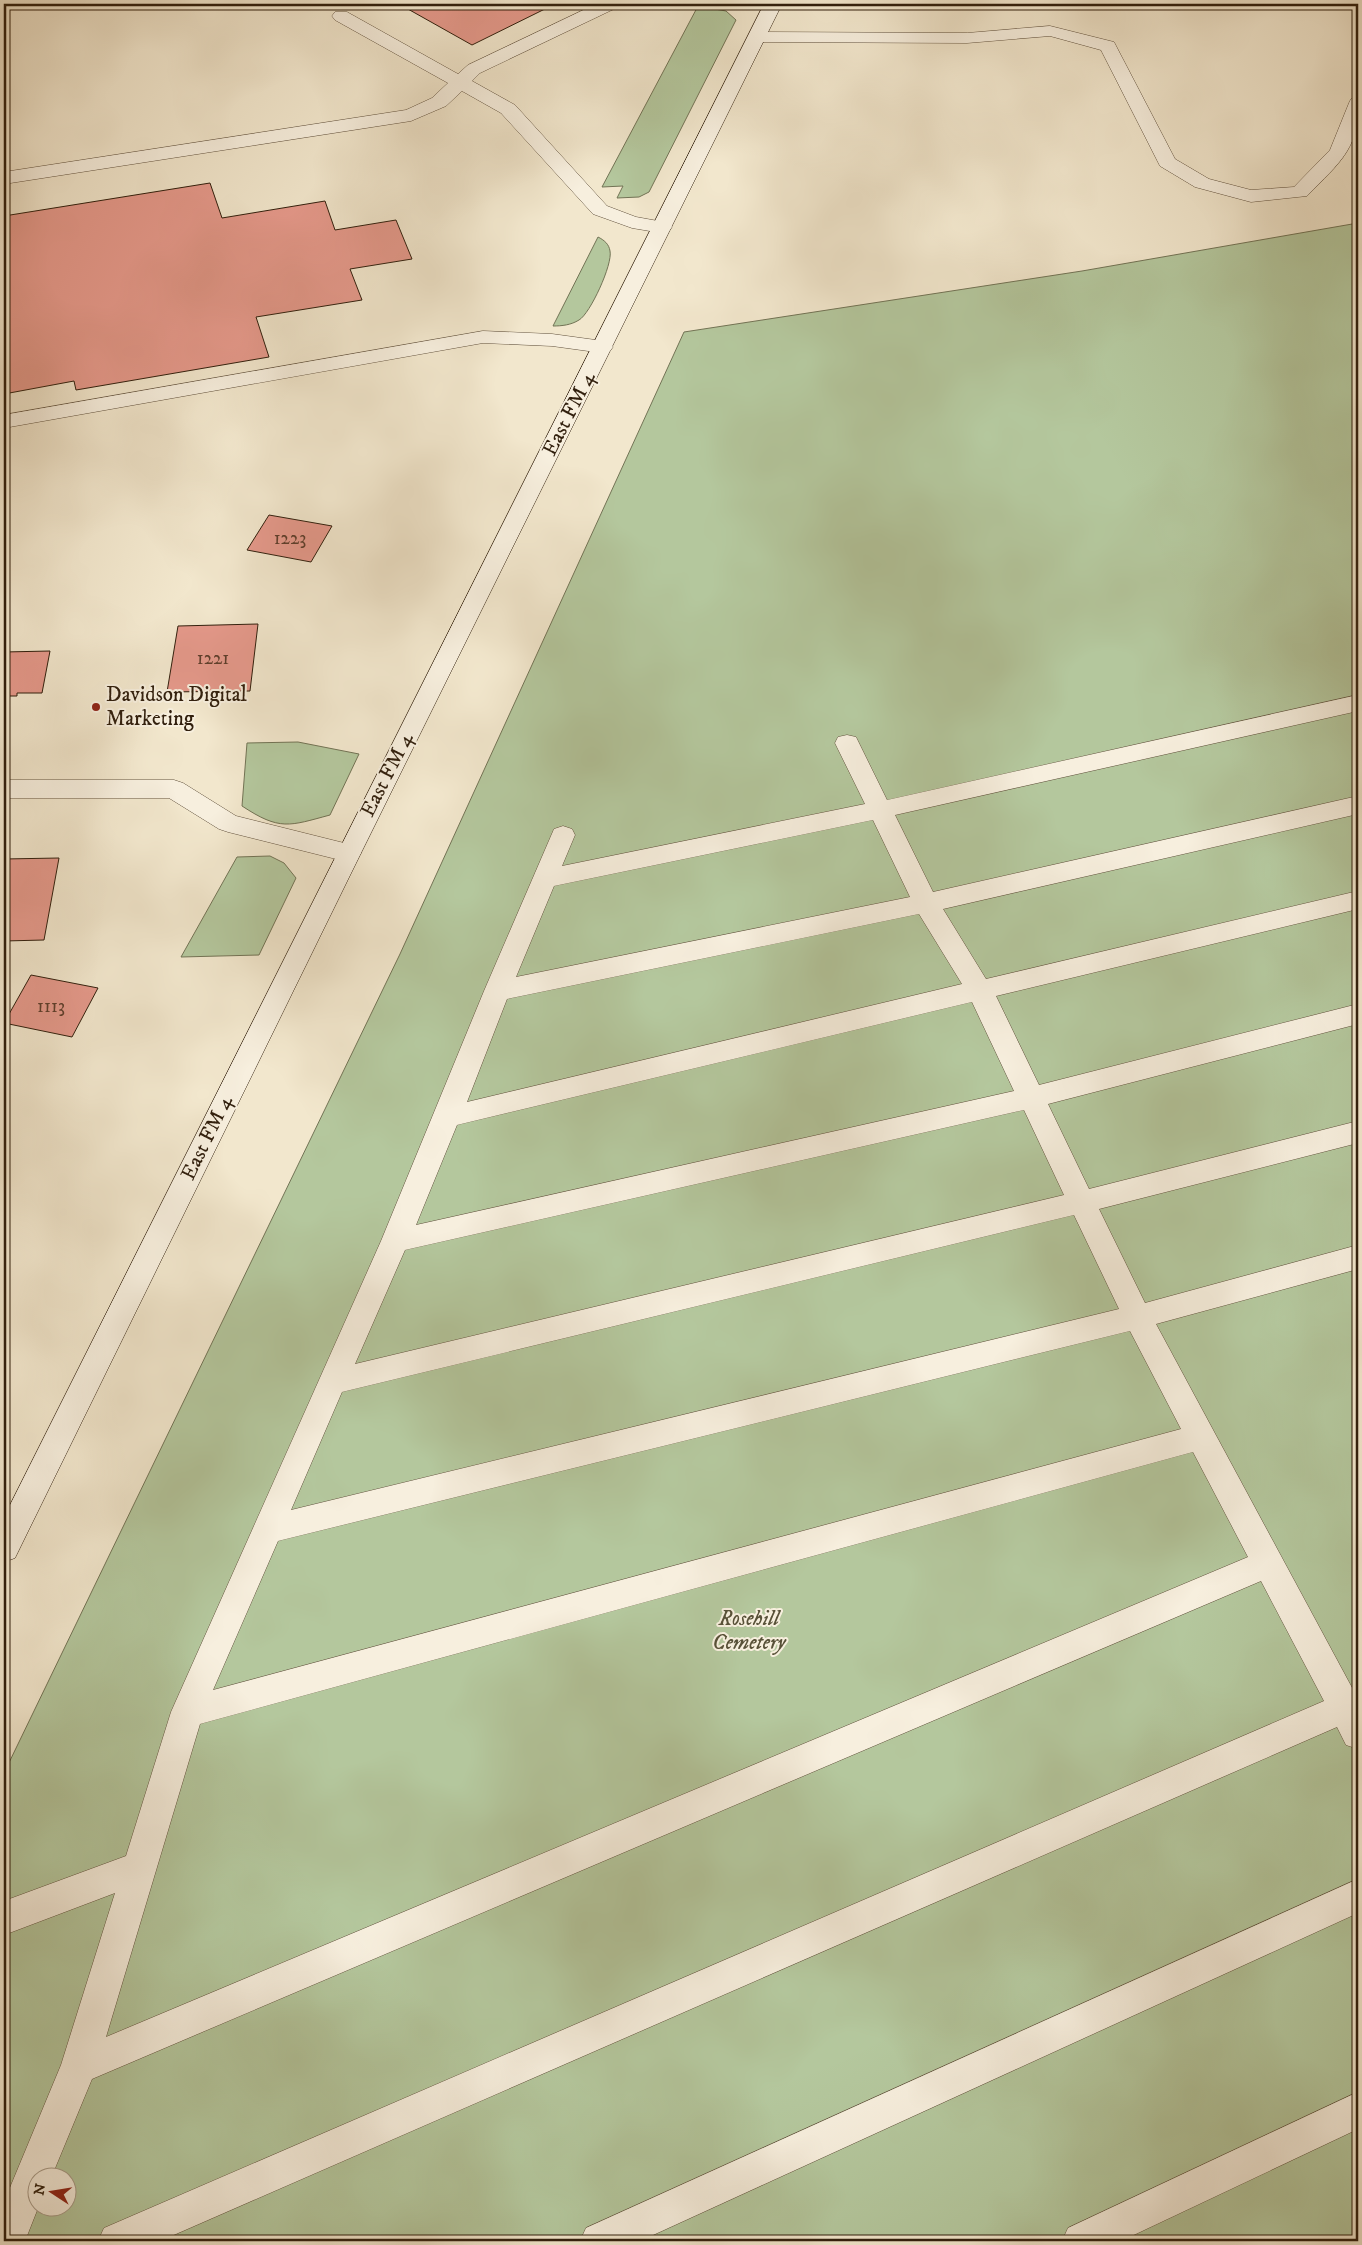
<svg xmlns="http://www.w3.org/2000/svg" width="1362" height="2245" viewBox="0 0 1362 2245" font-family="'IM FELL DW Pica',serif">
  <style>
    .green { fill: #b4c79d; stroke: #727355; fill-rule: evenodd }
    .building { fill: #e5998b; stroke: #311f0d }
    .lines { fill: none; stroke-linecap: round; stroke-linejoin: round }
    .lane-casing { stroke: #61513d; stroke-width: 1 }
    .secondary-casing { stroke: #311f0d; stroke-width: 1 }
    .lane { fill: #f7efde; fill-rule: evenodd }
    .secondary { fill: #f7efde; fill-rule: evenodd }
    .poi-dot { fill: #8f2418; stroke: #f7efde; stroke-width: 2 }
    .labels { text-anchor: middle; dominant-baseline: central; stroke-width: 4; stroke-linejoin: round; paint-order: stroke }
    .number-label { font-size: 19px; fill: #5e3e2c }
    .street-label { font-size: 21px; fill: #311f0d; stroke: #f7efde }
    .poi-label { font-size: 21px; fill: #311f0d; stroke: #f7efde; text-anchor: start }
    .park-label { font-size: 21px; font-style: italic; fill: #585138; stroke: #f7efde }
  </style>
  <rect width="100%" height="100%" fill="#f2e7cd"/>
  <filter id="stains"><feTurbulence type="fractalNoise" baseFrequency=".004" numOctaves="4"/><feColorMatrix values="0 0 0 0 .2 0 0 0 0 .09 0 0 0 0 .02 0 0 0 .5 -.17"/></filter>
  <radialGradient id="worn" r=".72"><stop offset=".6" stop-color="#630" stop-opacity="0"/><stop offset="1" stop-color="#630" stop-opacity=".3"/></radialGradient>
  <path class="green" d="M698,6L726,11L736,20L649,192L639,197L617,198L623,186L602,187Z
    M1358,223V2241H4V1773L400,954L684,332L1082,271ZM38,2178H68V2208H38Z
    M598,237C604,240 609,244 610,251C613,264 590,314 579,320C571,325 562,326 553,326Z
    M298,742L359,754L330,815C289,826 280,831 242,806L247,743Z
    M270,856L284,863L296,878L259,955L181,957L237,857Z"/>
  <path class="building" d="M399,4H555L472,45Z
    M210,183L222,218L325,201L335,230L396,220L412,259L350,269L362,300L256,317L269,357L76,390L74,381L4,394V216Z
    M269,515L332,526L311,562L247,550Z
    M258,624L250,691L167,692L178,626Z
    M50,651L42,693H17V696H4V652Z
    M59,858L44,940L4,941V859Z
    M31,975L98,988L72,1037L4,1023Z"/>
  <g class="lines">
    <defs>
      <path id="lane" d="M596,4H619L616,8L480,73L472,81L515,105L607,206L636,217L669,223L672,227L669,231L662,233L632,228L593,214L501,113L462,91L446,106L411,121L4,184V172L406,110L432,98L448,83L335,20L332,16L335,12H347L458,74L468,65Z
        M1050,26L1114,42L1175,159L1209,179L1251,190L1294,187L1330,150L1349,103L1351,99L1358,97C1361,148 1340,162 1307,196L1251,202L1195,187L1160,166L1101,50L1050,36L967,43L758,42L752,41L749,37L752,33L758,32L967,33Z
        M483,331L552,334L603,341L610,343L613,347L610,351L603,353L552,346L483,343L4,428V415Z
        M1358,695V711L895,815L933,892L1358,796V814L943,909L986,979L1358,891V909L996,996L1039,1085L1358,1004V1024L1048,1104L1089,1189L1358,1121V1143L1099,1209L1145,1303L1358,1245V1269L1156,1324L1357,1697L1358,1749L1346,1745L1337,1727L160,2241H98L104,2228L1324,1701L1261,1581L92,2079L51,2178H38V2208L25,2241H4V2202L61,2065L115,1893L4,1935V1901L126,1856L171,1712L381,1241L484,991L554,829L563,826L572,829L575,835L562,866L865,804L835,743L838,737L847,735L856,737L887,800ZM873,820L910,897L516,977L554,886ZM919,914L962,984L467,1102L507,999ZM972,1002L1014,1091L416,1225L457,1125ZM1024,1110L1064,1195L355,1364L405,1250ZM1074,1215L1119,1309L291,1510L342,1392ZM1130,1331L1181,1429L213,1690L278,1541ZM1193,1452L1248,1557L106,2037L200,1724Z
        M4,780H174L183,783L236,816L348,844L357,847L361,853L357,859L348,862L228,832L219,829L169,798H4Z
        M1358,1879V1913L640,2241H580L586,2228Z
        M1358,2092V2129L1121,2241H1062L1068,2228Z"/>
      <path id="secondary" d="M764,4H782L361,853L15,1558L4,1562V1517Z"/>
    </defs>
    <use href="#lane" class="lane-casing"/>
    <use href="#secondary" class="secondary-casing"/>
    <use href="#lane" class="lane"/>
    <use href="#secondary" class="secondary"/>
  </g>
  <circle class="poi-dot" cx="96" cy="707" r="5"/>
  <g class="labels">
    <g class="number-label">
      <text x="290" y="538">1223</text>
      <text x="213" y="658">1221</text>
      <text x="51" y="1006">1113</text>
    </g>
    <g class="street-label">
      <text transform="translate(569 414) rotate(-63)">East FM 4</text>
      <text transform="translate(387 775) rotate(-63)">East FM 4</text>
      <text transform="translate(207 1138) rotate(-64)">East FM 4</text>
    </g>
    <g class="poi-label">
      <text x="106" y="695">Davidson Digital<tspan x="106" dy="24">Marketing</tspan></text>
    </g>
    <g class="park-label">
      <text x="749" y="1619">Rosehill<tspan x="749" dy="24">Cemetery</tspan></text>
    </g>
  </g>
  <rect width="1362" height="2245" fill="none" stroke="#f2e7cd" stroke-width="20"/>
  <rect x="5" y="5" width="1352" height="2235" fill="none" stroke="#311f0d" stroke-width="2.5"/>
  <rect x="10" y="10" width="1342" height="2225" fill="none" stroke="#311f0d"/>
  <g transform="translate(52 2192) rotate(282)"><circle r="24" fill="#f7efde" stroke="#a89c8a"/>
  <path d="M0-4L9 19L0 12L-9 19Z" fill="#8f2418"/>
  <text y="-8" font-size="14" font-weight="bold" text-anchor="middle" fill="#311f0d">N</text>
  </g>
  <rect width="100%" height="100%" filter="url(#stains)"/>
  <rect width="100%" height="100%" fill="url(#worn)"/>
</svg>
